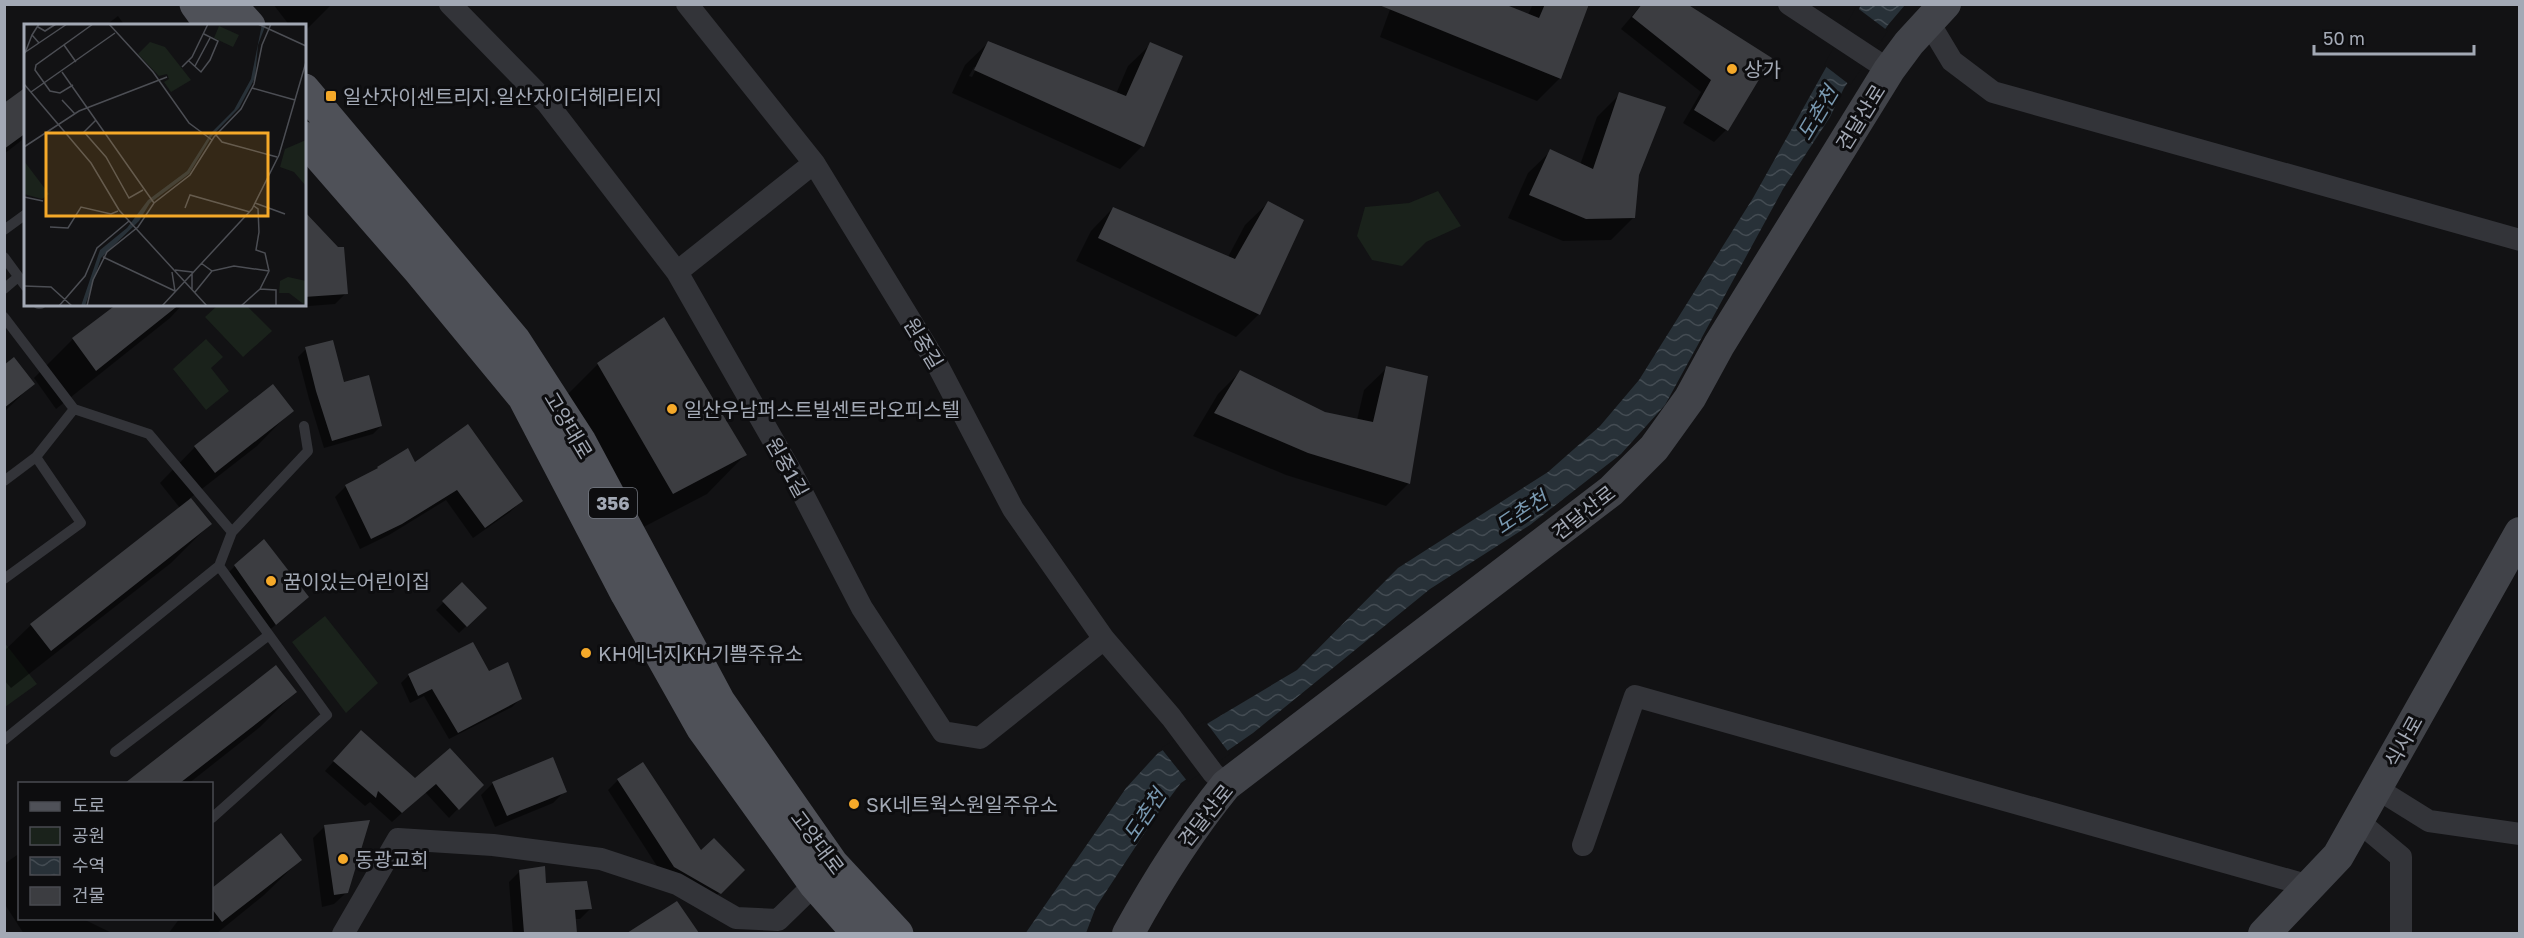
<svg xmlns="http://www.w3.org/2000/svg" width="2524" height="938" viewBox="0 0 2524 938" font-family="'Golos Text','Noto Sans KR',sans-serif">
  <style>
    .park { fill: #1a221b }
    .water { fill: url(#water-waves) }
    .pier { fill: #121214 }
    .shadow { fill: #0007; fill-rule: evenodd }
    .building { fill: #3c3d41 }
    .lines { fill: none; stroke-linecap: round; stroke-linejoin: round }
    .lane { stroke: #333439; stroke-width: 10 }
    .street { stroke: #333439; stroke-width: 22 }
    .secondary { stroke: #414349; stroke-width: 32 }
    .primary { stroke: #4f5158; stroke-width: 33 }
    .poi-dot { fill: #f5a929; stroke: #0d0d0f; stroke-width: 2 }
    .labels { text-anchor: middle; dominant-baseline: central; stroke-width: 6; stroke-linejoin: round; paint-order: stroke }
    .shield { fill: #0d0d0f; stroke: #767a83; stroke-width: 1.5 }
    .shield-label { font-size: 18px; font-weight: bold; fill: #a3a9b5 }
    .poi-label { font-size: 20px; fill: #a3a9b5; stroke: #0d0d0f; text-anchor: start }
    .street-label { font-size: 20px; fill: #a3a9b5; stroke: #0d0d0f }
    .water-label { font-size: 21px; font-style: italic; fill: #7999b1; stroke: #0d0d0f }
    .inset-road { fill: none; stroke: #4c4e54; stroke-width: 1.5 }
    .view { fill: #f5a929; fill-opacity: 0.15; stroke: #f5a929; stroke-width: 3 }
    .inset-edge { fill: none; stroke: #a3a9b5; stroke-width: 3 }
  </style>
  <defs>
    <pattern id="water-waves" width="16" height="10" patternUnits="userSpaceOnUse" patternTransform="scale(1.5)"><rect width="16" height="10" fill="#283138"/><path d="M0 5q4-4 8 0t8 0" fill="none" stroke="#444c53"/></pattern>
  </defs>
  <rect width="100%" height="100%" fill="#121214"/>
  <path class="park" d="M1438,191L1461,226L1426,242L1402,266L1372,260L1357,236L1365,207L1409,203Z
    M219,304L246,305L272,331L243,357L205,317Z
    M206,339L223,357L211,368L229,391L206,410L173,369Z
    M325,616L378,683L346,713L292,642Z
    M4,642L37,684L5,707H4Z"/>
  <path class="water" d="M1861,5H1905L1888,25L1844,88L1830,117L1783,189L1665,405L1621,454L1530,525L1430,589L1253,733L1181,783L1155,817L1096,907L1086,933L1025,934L1126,788L1158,753L1297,670L1398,568L1548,472L1600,426L1639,380L1753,198Z"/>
  <path class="pier" d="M1856,7L1888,31L1850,85L1824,65Z
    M1205,721L1230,754L1188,782L1161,748Z"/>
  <path class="shadow" d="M273,4H332L304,32V26H290Z
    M1392,4H1500L1528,15L1533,4H1587L1560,78L1537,101L1380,37Z
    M1642,4L1770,58L1726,130L1714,142L1683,123L1701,92L1621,29Z
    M118,16L125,26H105Z
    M988,43L1116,94L1128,66L1151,44L1142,146L1120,169L952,93L965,65ZM974,67H977L972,77L969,76Z
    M26,88V137L4,154V105Z
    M1620,94L1637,175L1633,218L1611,240L1563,241L1508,218L1528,173L1551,151L1580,165L1597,117Z
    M1268,203L1259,314L1236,337L1076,261L1091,231L1113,208L1228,257L1245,225Z
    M304,215L346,293L335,304L270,309V304H304Z
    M120,304H183L170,318L56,409L34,378L73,339Z
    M306,349L343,384L381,426L373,434L324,448L309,399L298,357Z
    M598,364L745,455L707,494L634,532L559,403Z
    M4,367L33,384L4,412Z
    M1387,368L1409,483L1386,506L1286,475L1193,436L1218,394L1240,372L1325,413L1357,420L1364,390Z
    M273,386L292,410L257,446L189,499L210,524L171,563L11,688L4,680V651L31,625L180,508L160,483L195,447Z
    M408,451L415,464L521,501L510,512L473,538L446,500L389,535L360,549L335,497L346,486L373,472Z
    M235,566L307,597L264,635L223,578Z
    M462,584L485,608L459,633L436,610Z
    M275,668L295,692L260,727L188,784H128Z
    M489,673L520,699L512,707L449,739L424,696L410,703L401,683L409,675Z
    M351,742L415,780L481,785L449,818L425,792L392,822L370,802L365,806L325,771Z
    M618,780L701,853L742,870L709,903L664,877L608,790Z
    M493,783L565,791L553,803L495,827L481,795Z
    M325,826L347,892L334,904L322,907L313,838Z
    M280,835L300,860L264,895L216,934H168L180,918H212V890Z
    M20,853V918H81L114,934H24L4,903V864Z
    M520,871L591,908L580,919H574L576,934H513L509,882Z
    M677,903L697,934H632L637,929Z"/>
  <path class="building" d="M1504,4L1539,18L1545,4H1589L1561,79L1379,5Z
    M1642,4H1687L1772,58L1728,131L1694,110L1711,80L1632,17Z
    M988,41L1126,96L1150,42L1183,56L1144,147L974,70Z
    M26,87V133L4,149V103Z
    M1619,92L1666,107L1639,175L1635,218L1586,219L1529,195L1550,149L1593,169Z
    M1268,201L1304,220L1260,315L1098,238L1113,207L1235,259Z
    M304,211L338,247H344L348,294L304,297Z
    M117,304H180L96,371L72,338Z
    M664,317L747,455L673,494L597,363Z
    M333,340L344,382L369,375L382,426L332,441L316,391L305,347Z
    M14,357L35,384L4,408V365Z
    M1386,366L1428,376L1410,484L1308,453L1214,413L1240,370L1325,412L1373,422Z
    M273,384L294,411L215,473L194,446Z
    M468,424L523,501L485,528L457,490L402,524L371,539L345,485L378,468L377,467L408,448L415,462Z
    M191,498L212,524L51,651L30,624Z
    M264,539L309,597L276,625L234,565Z
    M462,582L487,608L467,627L442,601Z
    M473,642L489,671L508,662L522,699L458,733L432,689L418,696L408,674Z
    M276,665L297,692L180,783H125Z
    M361,730L415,778L450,748L484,785L459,810L436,784L402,813L378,791L376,798L333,761Z
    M553,757L567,792L507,816L492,782Z
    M643,762L701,850L714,838L745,870L721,894L674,867L617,779Z
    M370,820L348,893L334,895L324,825Z
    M281,833L302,860L222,922L212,909V888Z
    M545,866L546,883L587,881L592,909L575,910L577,933H524L519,870Z
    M677,901L699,933H627Z"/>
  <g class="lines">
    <path class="lane" d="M4,230L26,214
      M4,257L26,287
      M4,289L18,277
      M38,304H41
      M4,317L74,409L149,434L232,532L219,566L4,740
      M4,481L36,457L74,409
      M232,532L308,451L304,426
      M4,579L81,523L36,457
      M115,752L269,635
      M212,818L327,715L219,566"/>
    <path class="street" d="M450,4L547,103L677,272L793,475L862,608L943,732L980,738L1104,639
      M687,4L814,163L936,362L1013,509L1104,639L1171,717L1213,773L1226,785
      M1789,4L1889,70
      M1928,21L1952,61L1993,92L2520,240
      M677,272L814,163
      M2376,788L2429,821L2520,834
      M2358,821L2401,857V934
      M1583,845L1635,696L2310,886
      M343,934L398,839L493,845L601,859L677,884L736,918L778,920L815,884"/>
    <path class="secondary" d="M1128,934C1157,881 1188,832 1226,785L1611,491L1654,448L1690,398L1719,345L1889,70L1909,43L1945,4
      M2264,934L2338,856L2520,533"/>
    <path class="primary" d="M196,4L212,26
      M229,4L249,26
      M304,90L514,340L580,442L719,702L832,864L897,934
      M304,138L420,271L524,397L627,594L702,727L815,884L859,934"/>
  </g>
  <g class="poi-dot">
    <circle cx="1732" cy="69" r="6"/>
    <rect x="325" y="90" width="12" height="12" rx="3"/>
    <circle cx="672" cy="409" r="6"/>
    <circle cx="271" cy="581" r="6"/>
    <circle cx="586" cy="653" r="6"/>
    <circle cx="854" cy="804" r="6"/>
    <circle cx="343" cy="859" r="6"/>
  </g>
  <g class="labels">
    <rect class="shield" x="589" y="488" width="48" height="30" rx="4.5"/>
    <g class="shield-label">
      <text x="613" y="503">356</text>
    </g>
    <g class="poi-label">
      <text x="1744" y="69">상가</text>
      <text x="343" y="96">일산자이센트리지.일산자이더헤리티지</text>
      <text x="684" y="409">일산우남퍼스트빌센트라오피스텔</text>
      <text x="283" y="581">꿈이있는어린이집</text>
      <text x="598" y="653">KH에너지KH기쁨주유소</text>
      <text x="866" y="804">SK네트웍스원일주유소</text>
      <text x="355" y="859">동광교회</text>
    </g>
    <g class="street-label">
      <text transform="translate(1860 117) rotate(-58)">견달산로</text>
      <text transform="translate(924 343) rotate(59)">원중길</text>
      <text transform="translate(569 425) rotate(59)">고양대로</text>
      <text transform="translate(788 467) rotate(61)">원중1길</text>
      <text transform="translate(1583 512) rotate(-38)">견달산로</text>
      <text transform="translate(2403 741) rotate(-61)">식사로</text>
      <text transform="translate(1205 815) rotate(-51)">견달산로</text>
      <text transform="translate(818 842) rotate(53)">고양대로</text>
    </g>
    <g class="water-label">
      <text transform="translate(1817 113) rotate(-59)">도촌천</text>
      <text transform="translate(1521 512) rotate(-34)">도촌천</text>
      <text transform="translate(1144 815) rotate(-56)">도촌천</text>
    </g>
  </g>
  <g transform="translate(24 24)">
    <rect width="282" height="282" fill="#121214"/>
    <path d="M282,116V162L270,148L256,143L261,125ZM264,253L282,257V282L265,269H255L256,257Z" fill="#1a221b"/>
    <path d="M195,2L215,11L209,23L190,14ZM126,18L141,23L167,56L147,68L140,58L145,55L143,50L135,52L114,30ZM0,137L25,170L18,175L0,170Z" fill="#1a221b"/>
    <path d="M238,0H242L234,21L231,54L215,84L188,112L165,150L126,179L115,197L77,234L61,282H57L76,226L103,204L124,176L163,147L187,109L210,86L227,55Z" fill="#283138"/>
    <path class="inset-road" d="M85,0L129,48L165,99L188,116M234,0L282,22M14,3L21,7L32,0M15,19L8,11L15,0M40,21L52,38M0,29L43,0M1,29L8,11M165,37L177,48L186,36L194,17L180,10M171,42L186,14M158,43L168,33L184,0M38,48L130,179M0,60L67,139L95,186L183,282M49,61L36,69L26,67L11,46L12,41L69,0M228,64L271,76M7,68L91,9M38,76L51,90M72,96L60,108L82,133L105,174L119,166M192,111L198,118L253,133M0,123L55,87L143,53M0,173L19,177M231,179L261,190M161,184L166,171L226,188M26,203L44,204L57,183L87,190L94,187M79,233L151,267M177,239L188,247L210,242L245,247M151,246L168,248V266M148,248L151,267M0,262L27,263L48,282M236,265L252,266V282M171,268L188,247M35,282L61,252L73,224L105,197M63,282L69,256L83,228L114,203L130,179L166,151L190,113L217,85L230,60L238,21L247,0M138,282L228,185L255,131L282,38M217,282L236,265L245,247L241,229L232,226L235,208L234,185L230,182"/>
    <path class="view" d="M22,109H244V192H22Z"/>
    <rect width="282" height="282" class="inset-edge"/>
  </g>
  <rect width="2524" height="938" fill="none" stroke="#a3a9b5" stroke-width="12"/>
  <rect x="18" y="782" width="195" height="138" fill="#0d0d0f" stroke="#494b51" stroke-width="1.5"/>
  <rect x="30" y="802" width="30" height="9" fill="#4f5158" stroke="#494b51" stroke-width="1.5"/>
  <text x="72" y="812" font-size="18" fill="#a3a9b5">도로</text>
  <rect x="30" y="827" width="30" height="18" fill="#1a221b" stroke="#494b51" stroke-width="1.5"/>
  <text x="72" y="842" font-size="18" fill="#a3a9b5">공원</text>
  <rect x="30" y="857" width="30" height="18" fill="url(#water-waves)" stroke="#494b51" stroke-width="1.5"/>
  <text x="72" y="872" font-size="18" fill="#a3a9b5">수역</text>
  <rect x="30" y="887" width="30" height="18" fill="#3c3d41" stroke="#494b51" stroke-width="1.5"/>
  <text x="72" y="902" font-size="18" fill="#a3a9b5">건물</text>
  <path d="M2314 45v9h160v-9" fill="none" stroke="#a3a9b5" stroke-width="3"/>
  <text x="2323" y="45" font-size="18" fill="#a3a9b5" stroke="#0d0d0f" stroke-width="4.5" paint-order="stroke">50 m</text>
</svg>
